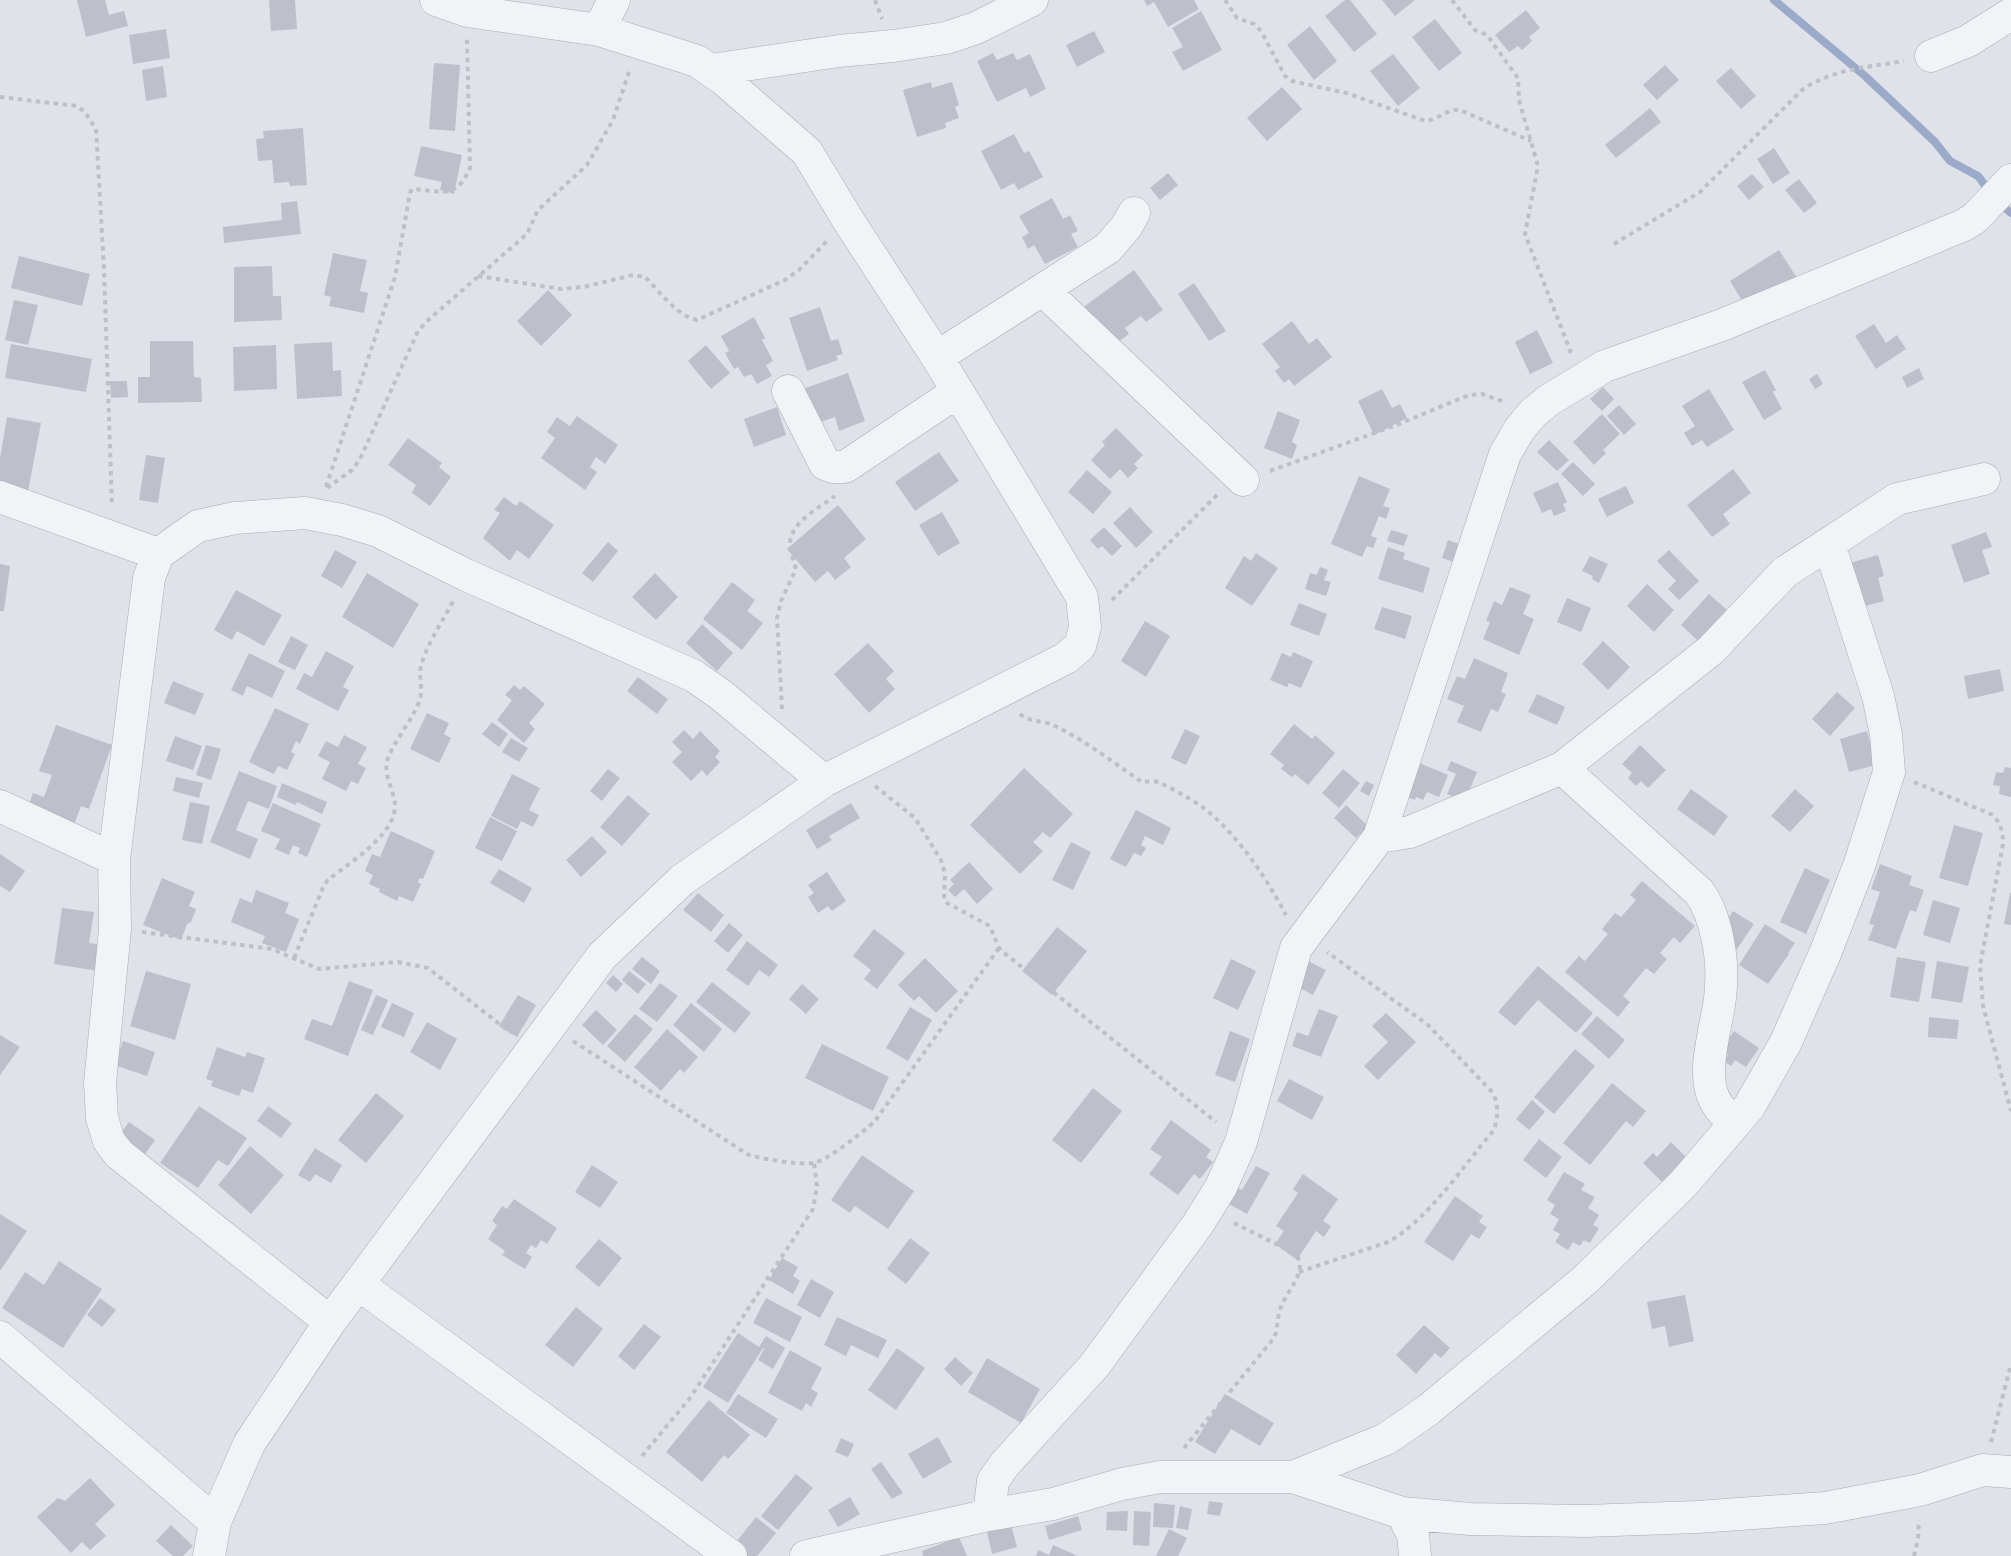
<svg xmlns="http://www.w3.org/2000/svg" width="2011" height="1556" viewBox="0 0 2011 1556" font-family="Manrope,sans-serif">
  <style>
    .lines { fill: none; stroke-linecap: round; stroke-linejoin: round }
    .stream { stroke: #9baac8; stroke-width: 8 }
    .building { fill: #bdc0cb }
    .minor-casing { stroke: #a8acb5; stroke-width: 33 }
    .path { stroke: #bdc0c7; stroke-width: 4; stroke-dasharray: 4.5 4.5; stroke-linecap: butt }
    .minor { stroke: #f2f3f7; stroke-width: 32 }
  </style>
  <rect width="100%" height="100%" fill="#dfe2e8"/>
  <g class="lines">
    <path class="stream" d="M1774,0L1865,76L1935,142L1950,161L1978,176L1990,192
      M1998,202L2011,213"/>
  </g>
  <path class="building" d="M77,0H105L109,15L124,11L128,26L86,37Z
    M269,0H295L297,29L271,31Z
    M1144,0H1194L1199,9L1168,27L1154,2L1147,6Z
    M1345,0H1350L1377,34L1354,52L1325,16Z
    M1382,0H1415L1395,16Z
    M1526,10L1540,28L1529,37L1532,41L1522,50L1518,46L1509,52L1495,35Z
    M1201,11L1222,50L1183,71L1172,52L1183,47L1172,28Z
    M1435,19L1462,53L1439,71L1412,37Z
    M1310,26L1337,61L1314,80L1287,45Z
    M166,29L170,58L133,64L129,35Z
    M1094,31L1105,52L1077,67L1066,45Z
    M993,53L997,60L1013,53L1017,60L1030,54L1046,89L1030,97L1026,88L997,102L977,61Z
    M1393,54L1420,88L1398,106L1370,71Z
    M434,63L460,65L455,131L429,129Z
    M1665,65L1679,80L1657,100L1643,85Z
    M163,66L167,97L146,101L142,70Z
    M1731,68L1756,96L1741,109L1716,81Z
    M931,82L932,88L952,82L959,105L955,107L959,118L945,123L946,128L917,137L903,90Z
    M1282,87L1302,109L1267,141L1247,118Z
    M1650,108L1661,122L1616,158L1605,145Z
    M303,128L307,185L290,186L289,182L274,183L272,160L258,161L256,139L264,138L263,131Z
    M1014,134L1024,153L1029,151L1043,177L1018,190L1014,183L1001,190L981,151Z
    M421,146L462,155L454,194L440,190L442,182L414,176Z
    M1774,148L1790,173L1773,184L1757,159Z
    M1168,173L1178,185L1160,200L1150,188Z
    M1752,174L1764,187L1749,200L1737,186Z
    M1799,179L1817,203L1804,213L1785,190Z
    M1052,198L1063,219L1070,215L1078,231L1071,234L1078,247L1045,264L1034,245L1028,249L1022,237L1029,233L1019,216Z
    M297,201L301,234L224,243L223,227L282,220L281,203Z
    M1779,250L1799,281L1749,312L1730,281Z
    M333,253L367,260L360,291L368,293L364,313L329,306L331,297L324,295Z
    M19,256L90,274L82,306L11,288Z
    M272,266L273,296H281L282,320L234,322V267Z
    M1134,270L1163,310L1146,322L1141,316L1125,328L1129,334L1107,350L1078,311Z
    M1194,283L1226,331L1209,341L1178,294Z
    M548,290L572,315L541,346L517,321Z
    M14,300L38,305L28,345L5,340Z
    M820,307L831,341L838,339L843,354L836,356L838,360L807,371L789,318Z
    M754,317L765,338L762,340L773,361L766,365L772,376L757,384L751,374L744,377L738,367L734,369L725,353L729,351L721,336Z
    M1292,321L1309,344L1317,338L1332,357L1294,386L1289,379L1284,383L1275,371L1280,367L1262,344Z
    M1874,324L1886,343L1897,335L1906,349L1876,369L1855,336Z
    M1537,330L1553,363L1530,374L1515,342Z
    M150,341H193L194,377L201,378L202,402L138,403V377H150Z
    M332,342L333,371L341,370L342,396L297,399L294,344Z
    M11,344L92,359L86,392L5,378Z
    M276,345L277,389L234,391L233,347Z
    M706,345L730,373L711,389L688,361Z
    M1919,368L1924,379L1907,388L1902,377Z
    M1765,370L1776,390L1773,392L1782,409L1764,420L1742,382Z
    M848,373L865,421L839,431L835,417L812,425L800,390Z
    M1817,374L1823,384L1815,389L1809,379Z
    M110,381H127L128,397L111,398Z
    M1603,387L1614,399L1602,411L1590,399Z
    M1382,389L1392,408L1400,404L1407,418L1374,435L1358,401Z
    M1709,389L1734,430L1707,447L1702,440L1692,446L1684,433L1695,426L1682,406Z
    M1619,405L1636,424L1624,435L1607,416Z
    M777,407L786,435L754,447L744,419Z
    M1278,411L1300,420L1292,442L1297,445L1292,459L1264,448Z
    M1602,414L1620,434L1603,450L1606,453L1594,465L1573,442Z
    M577,416L618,445L605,464L596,457L590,467L597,472L585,490L541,458L555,438L547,432L557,417L570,426Z
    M7,417L41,423L27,497L0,492V458Z
    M1116,428L1143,455L1134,464L1138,468L1128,478L1120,469L1110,479L1091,460L1105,445L1102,442Z
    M408,438L442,463L439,467L451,477L430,506L412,493L416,485L388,465Z
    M1549,440L1569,460L1557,471L1537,452Z
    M939,452L959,481L915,511L895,482Z
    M146,455L165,458L158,503L139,500Z
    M1573,462L1595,484L1583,496L1561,474Z
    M1733,469L1751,493L1723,514L1730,524L1712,537L1687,505Z
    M1087,470L1112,492L1093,514L1068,492Z
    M1359,476L1390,489L1383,506L1390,508L1386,519L1379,516L1371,536L1377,538L1373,548L1367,546L1362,557L1331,544Z
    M1558,482L1567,502L1563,504L1566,511L1554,516L1551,509L1542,513L1533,493Z
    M1626,486L1634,503L1607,517L1598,499Z
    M504,497L516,506L520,501L554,525L529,559L517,550L510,561L483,538L500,513L494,510Z
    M838,505L866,539L844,558L851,567L835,580L828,571L815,582L787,549Z
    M1130,507L1153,532L1136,548L1113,523Z
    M942,512L960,543L938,556L919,525Z
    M1104,527L1122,546L1112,556L1102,546L1098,549L1090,540Z
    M1391,530L1408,535L1404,546L1387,541Z
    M1986,532L1992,547L1982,550L1990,574L1964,583L1951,545Z
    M1448,540L1459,544L1454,562L1442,558Z
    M608,542L618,551L593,582L582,573Z
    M1388,547L1405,553L1403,559L1430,568L1423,593L1378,579Z
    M335,550L357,562L342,588L321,576Z
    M1669,550L1699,581L1679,600L1668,589L1676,581L1657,561Z
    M1256,553L1278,568L1252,606L1225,588L1244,556L1251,561Z
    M1878,555L1884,576L1878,578L1884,601L1851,610L1839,566Z
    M1590,556L1608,564L1599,583L1592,579L1593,576L1582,571Z
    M0,564L10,566L4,611H0Z
    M1320,567L1328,570L1324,580L1331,582L1326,596L1305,589L1310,573L1317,575Z
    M367,573L419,604L393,648L342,617Z
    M655,573L678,597L656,620L632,597Z
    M732,582L755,600L747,611L763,623L742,650L703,619Z
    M1647,584L1674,610L1654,632L1627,606Z
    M1510,587L1531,595L1523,614L1534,619L1519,655L1483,639L1490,622L1486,621L1494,601L1502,605Z
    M236,590L282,615L264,646L237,631L232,640L214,630Z
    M1709,594L1735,617L1706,648L1681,625Z
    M1567,598L1591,608L1581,632L1557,622Z
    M1299,603L1327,614L1319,636L1290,625Z
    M1382,607L1412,616L1405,639L1374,629Z
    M1145,621L1170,636L1146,677L1121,661Z
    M702,624L733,653L717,671L686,643Z
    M291,636L308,645L295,670L278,662Z
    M1603,641L1630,667L1608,690L1582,664Z
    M868,643L894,671L886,679L895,689L869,713L834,674Z
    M326,651L354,666L343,687L349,690L338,711L296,689L304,673L312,677Z
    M1293,652L1313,661L1301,688L1289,683L1287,687L1270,680L1282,653L1291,657Z
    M249,653L285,671L272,698L247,686L243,696L231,690Z
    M1474,658L1508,673L1501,692L1506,694L1498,712L1491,709L1481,732L1457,722L1464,706L1447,699L1457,676L1465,679Z
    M2000,669L2004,691L1968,699L1964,676Z
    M638,677L668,699L657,714L627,691Z
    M173,681L204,694L195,715L164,703Z
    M514,685L520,690L524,686L545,704L529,723L535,729L524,743L497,720L512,700L505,695Z
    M1837,692L1855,708L1830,736L1812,719Z
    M1537,694L1565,707L1557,725L1528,712Z
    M275,708L309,724L300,744L296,741L291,752L295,754L287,770L278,766L274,774L249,762Z
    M427,713L449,723L444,734L451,738L439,763L410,749Z
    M492,722L508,734L499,747L482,734Z
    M1294,724L1312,739L1315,735L1335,753L1308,785L1295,774L1292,777L1281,769L1284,765L1270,754Z
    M56,725L112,745L89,809L81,806L71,833L25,817L33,793L44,797L52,775L39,771Z
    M1185,729L1200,736L1186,765L1171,758Z
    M684,730L693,739L700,731L720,751L715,757L720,762L707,776L702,770L691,781L672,762L682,752L672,742Z
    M1867,731L1876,765L1849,772L1840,739Z
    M344,735L367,747L358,764L366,768L358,784L351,781L346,791L322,779L330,762L318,756L326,741L338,747Z
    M175,736L202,746L193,770L166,761Z
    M511,738L528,748L519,762L502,752Z
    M206,745L221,749L211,780L196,775Z
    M1640,745L1666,770L1648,788L1641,781L1636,786L1628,778L1632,773L1622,764Z
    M1451,761L1477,772L1465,801L1447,794L1456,774L1447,770Z
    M1417,762L1448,775L1439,797L1427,792L1423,800L1416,797L1415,800L1403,795Z
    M2005,767L2011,768V797L1999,794L2000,786L1993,785L1996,772L2003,773Z
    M1024,768L1073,814L1050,838L1043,832L1033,842L1043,851L1020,874L970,825Z
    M608,769L620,778L602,801L590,791Z
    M1343,769L1360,783L1339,808L1322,793Z
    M239,771L277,786L269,809L248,801L236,830L258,839L250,859L210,842Z
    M512,774L540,788L529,810L539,815L533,827L521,821L517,829L491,816Z
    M176,777L203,783L199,798L173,791Z
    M1366,781L1374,785L1369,796L1360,791Z
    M282,783L327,802L322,814L297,802L296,805L277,797Z
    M1691,789L1728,816L1714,836L1677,809Z
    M1795,789L1814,806L1790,832L1771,816Z
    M628,795L650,814L622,846L600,827Z
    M190,802L210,806L202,844L182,840Z
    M273,803L321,824L307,857L298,853L300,848L293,845L289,855L275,849L280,839L261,831Z
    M851,803L860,818L829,836L832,840L817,849L806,830Z
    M1346,805L1368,826L1356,838L1334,818Z
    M1136,810L1171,828L1163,845L1145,836L1141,845L1146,848L1141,856L1134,853L1126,867L1110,859Z
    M490,817L517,831L502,861L475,848Z
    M1954,825L1983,833L1968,886L1939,878Z
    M391,831L435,851L423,879L420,878L418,882L421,884L413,902L399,896L397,901L379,892L380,889L369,884L373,875L365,871L372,854L380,857Z
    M592,836L607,852L581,877L566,860Z
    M1071,842L1091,852L1073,890L1052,880Z
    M0,854L25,871L10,892L0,886Z
    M969,862L993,889L977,904L964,889L955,897L948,890L954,884L950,880Z
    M1880,864L1912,876L1909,885L1924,890L1916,912L1910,910L1896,949L1868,940L1874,925L1869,924L1880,892L1871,889Z
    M1805,868L1830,880L1806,934L1780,922Z
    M499,869L532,888L524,903L490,883Z
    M827,872L846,901L832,911L828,906L818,913L808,897L814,893L808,885Z
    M162,878L195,892L189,906L196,909L191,922L187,924L181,940L143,925Z
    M1642,881L1695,926L1680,943L1674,937L1660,953L1667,959L1654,974L1646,968L1623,996L1630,1002L1618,1017L1565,972L1579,956L1585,961L1608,934L1602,929L1615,913L1621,917L1636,900L1630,895Z
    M256,890L289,903L285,913L299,919L286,952L262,943L265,936L231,922L240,898L252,903Z
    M698,893L724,915L711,932L683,910Z
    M2010,893H2011V925L2004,924Z
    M1933,900L1960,908L1950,943L1923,935Z
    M62,908L94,912L89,943L102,945L98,971L54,964Z
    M1733,911L1754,924L1731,958L1711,945Z
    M729,923L743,935L728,953L714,941Z
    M1765,924L1795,943L1788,953L1789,954L1768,984L1739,965Z
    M1057,927L1087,951L1052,995L1022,971Z
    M874,929L905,953L877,989L864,979L871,970L853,956Z
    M747,941L778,965L769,977L759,970L748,986L726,970Z
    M642,957L660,971L651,984L632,969Z
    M1897,957L1926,962L1919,1002L1890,997Z
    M925,958L958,991L936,1013L919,996L914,1001L898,985Z
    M1231,959L1256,971L1238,1010L1213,998Z
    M1304,959L1326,970L1313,995L1298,987Z
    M1937,961L1969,967L1962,1003L1931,998Z
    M1538,966L1593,1013L1576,1033L1538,1000L1515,1026L1498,1012Z
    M146,971L191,984L175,1040L130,1026Z
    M629,971L646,984L638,994L622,980Z
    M613,975L623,984L616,992L606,983Z
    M349,981L373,990L348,1056L304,1039L312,1019L332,1026Z
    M712,982L751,1013L735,1033L696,1002Z
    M660,983L678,996L657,1022L639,1009Z
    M802,984L819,999L806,1014L789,999Z
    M376,995L388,1000L373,1035L361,1030Z
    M518,995L536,1005L517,1037L499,1026Z
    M392,1003L414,1013L404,1037L381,1027Z
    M691,1003L722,1029L704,1052L673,1025Z
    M910,1007L932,1020L908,1061L886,1048Z
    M1319,1009L1338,1016L1321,1057L1292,1046L1297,1032L1308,1036Z
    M596,1010L617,1030L603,1045L582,1025Z
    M1386,1013L1416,1042L1378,1080L1364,1066L1388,1042L1372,1026Z
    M635,1014L653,1029L625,1062L607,1046Z
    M1597,1016L1625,1040L1609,1059L1581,1034Z
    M1929,1017L1959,1020L1957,1039L1928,1037Z
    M427,1022L457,1039L440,1070L410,1052Z
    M667,1029L698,1057L684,1073L680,1069L661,1091L634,1067Z
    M1230,1031L1250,1039L1235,1082L1215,1075Z
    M1734,1031L1759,1048L1746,1067L1735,1060L1731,1066L1724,1061L1728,1055L1721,1050Z
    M0,1035L20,1047L0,1075Z
    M123,1041L155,1052L147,1076L114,1065Z
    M822,1044L889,1077L873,1111L805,1078Z
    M217,1047L245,1057L247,1052L265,1058L253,1093L242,1089L239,1096L211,1086L213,1081L206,1079Z
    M1575,1049L1595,1066L1554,1114L1534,1097Z
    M1289,1079L1324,1097L1312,1120L1277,1101Z
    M1612,1083L1646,1111L1633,1127L1626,1121L1590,1165L1563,1143Z
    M1093,1088L1122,1111L1081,1163L1052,1140Z
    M376,1093L404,1116L366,1163L338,1140Z
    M1532,1100L1545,1112L1529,1130L1516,1119Z
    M199,1106L247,1138L228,1166L218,1160L198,1188L160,1163Z
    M268,1106L292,1123L281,1138L257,1121Z
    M1171,1120L1211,1150L1206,1157L1213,1162L1200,1179L1194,1174L1178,1195L1149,1174L1162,1157L1150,1149Z
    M129,1122L155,1140L142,1158L116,1140Z
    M1539,1139L1562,1157L1546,1178L1523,1160Z
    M1671,1142L1686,1157L1662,1182L1643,1163L1653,1153L1657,1157Z
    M250,1146L284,1175L251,1214L218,1185Z
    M315,1148L342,1165L331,1183L315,1174L310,1182L298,1175Z
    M862,1155L914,1191L888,1229L855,1206L850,1213L831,1200Z
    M592,1165L618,1182L600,1208L575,1192Z
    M1256,1166L1270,1173L1247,1214L1227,1203L1236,1187L1242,1190Z
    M1564,1172L1585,1184L1581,1190L1595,1197L1588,1208L1599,1215L1593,1225L1599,1228L1590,1243L1584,1240L1580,1246L1573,1242L1568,1250L1555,1242L1560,1234L1553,1230L1559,1219L1550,1214L1555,1205L1547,1200Z
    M1303,1174L1338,1199L1323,1221L1331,1226L1324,1237L1316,1231L1297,1260L1275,1244L1284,1231L1276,1226L1298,1193L1293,1189Z
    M1455,1196L1483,1216L1479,1222L1487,1227L1479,1239L1471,1234L1453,1261L1424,1242Z
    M514,1199L557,1228L547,1244L541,1240L536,1248L531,1245L526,1253L532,1257L525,1269L502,1255L505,1251L488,1239L497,1225L492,1221L502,1206L507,1209Z
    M0,1214L27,1231L0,1271Z
    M910,1238L930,1253L906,1284L887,1269Z
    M599,1239L622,1258L599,1287L575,1267Z
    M782,1258L798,1267L793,1276L800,1281L793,1294L769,1280Z
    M59,1261L102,1289L63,1348L2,1308L25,1272L44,1285Z
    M811,1279L834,1292L820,1318L797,1305Z
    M1685,1295L1694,1341L1669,1347L1665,1326L1652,1329L1647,1302Z
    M100,1298L116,1310L102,1327L87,1315Z
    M766,1298L802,1317L790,1342L753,1323Z
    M576,1307L603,1329L573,1367L545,1345Z
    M837,1317L887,1340L878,1358L851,1345L846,1356L824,1345Z
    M644,1324L661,1337L634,1370L618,1356Z
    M1424,1325L1450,1348L1441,1358L1435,1353L1416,1374L1396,1355Z
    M738,1333L759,1347L766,1336L785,1348L773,1369L758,1360L764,1349L763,1348L728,1403L703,1387Z
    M897,1348L925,1368L896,1410L868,1390Z
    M790,1350L822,1368L811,1389L818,1393L811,1407L806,1403L802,1411L768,1393Z
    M955,1357L973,1373L961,1386L944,1369Z
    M987,1358L1040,1389L1021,1423L968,1392Z
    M738,1394L778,1419L766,1438L726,1413Z
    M1225,1394L1274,1423L1260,1446L1231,1429L1215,1454L1195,1442Z
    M709,1400L750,1435L728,1459L724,1455L702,1482L666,1452Z
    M938,1437L952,1462L923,1479L908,1454Z
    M841,1438L854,1444L848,1457L835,1452Z
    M881,1462L903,1493L892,1499L871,1469Z
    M796,1474L813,1488L778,1530L761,1516Z
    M90,1478L115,1505L95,1524L106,1536L90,1550L82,1542L71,1553L37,1517L58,1498L65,1501Z
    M850,1497L860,1514L838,1527L828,1510Z
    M1209,1501L1223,1503L1220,1516L1207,1514Z
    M1154,1503L1175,1505L1173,1528L1153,1527Z
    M1180,1506L1192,1509L1188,1530L1176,1528Z
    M1128,1511L1127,1531L1106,1530L1107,1512Z
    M1134,1511L1151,1512L1149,1546L1133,1545Z
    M1078,1516L1082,1530L1049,1540L1045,1526Z
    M756,1517L776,1533L757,1556H745L733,1546Z
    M171,1525L193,1546L183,1556H173L156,1541Z
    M1011,1525L1017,1547L992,1554L987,1532Z
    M1169,1529L1187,1538L1178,1556H1156Z
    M959,1537L967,1556H923L922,1551Z
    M1053,1545L1078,1556H1036L1038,1550L1049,1555Z"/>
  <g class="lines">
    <defs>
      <path id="minor" d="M599,30L614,0
        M1931,56L1968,41L2011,14
        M711,70L839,51L893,46L946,38L976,28L1032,0
        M1043,290L1243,480
        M937,357L1108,248L1126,227L1134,213
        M788,391L825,464L833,467H845L957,392
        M0,497L158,554
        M1562,768L1699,892C1716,915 1723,957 1721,985C1721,1000 1717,1016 1714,1031C1711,1050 1706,1070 1711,1090C1714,1104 1725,1114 1734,1124
        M0,806L114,859
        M1379,837L1410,832L1562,768L1711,650L1785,572L1897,499L1984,479
        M358,1284L731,1556
        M330,1322L119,1154L109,1141L102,1118L100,1083L115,929L114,859L149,578L158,554L198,526L235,518L305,513L342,520L378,531L466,575L694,676L721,695L824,781
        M0,1337L215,1522
        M1293,1477L1386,1439L1428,1410L1585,1280L1684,1183L1749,1107L1786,1042L1826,951L1859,866L1889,772L1886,734L1878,696L1829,544
        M1402,1513L1413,1535L1415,1556
        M989,1515L993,1481L1004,1465L1094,1366L1198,1224L1221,1187L1241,1142L1296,948L1379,837L1505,454L1519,430L1533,413L1549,400L1605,366L1722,325L1964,225L1975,218L2011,180
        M209,1556L215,1522L249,1444L330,1322L602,956L682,880L824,781L1066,658L1080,646L1085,627L1082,597L937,357L848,220L807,152L723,79L697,61L599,30L467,11L436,0
        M806,1556L989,1515L1053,1504L1122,1484L1160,1477H1293L1402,1513L1470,1519L1586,1521L1697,1517L1825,1508L1920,1490L1983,1470L2011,1472"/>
    </defs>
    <use href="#minor" class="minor-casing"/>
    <path class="path" d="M875,0L882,19
      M1225,0L1237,18L1254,24L1261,31L1285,76L1292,81L1346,93L1425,121C1438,120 1448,108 1460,110L1531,141
      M1452,0L1475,30L1487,35L1518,78L1519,100L1538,166L1525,234L1571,353
      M0,97L77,106L84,111L96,129L104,269L112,506
      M1614,244L1700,192L1802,90C1832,69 1869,67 1904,61
      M478,276L561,289L584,287L633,275L645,277C660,292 677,316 697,320L785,280L799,270L828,240
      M1270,471L1399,424L1469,395L1482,394L1505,402
      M326,487L395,277L410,193L412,189C442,191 456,200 470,168L467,39
      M327,488L352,470L360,459L418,331L426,322L527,234L538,210L587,165L613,120L630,69
      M1112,600L1217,495
      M782,709L777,618L781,601L796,569C794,562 791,554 790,547C788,523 819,508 835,496
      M1020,714C1030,723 1044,720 1055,726C1086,741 1114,763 1142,782L1154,781L1161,783C1174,790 1188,797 1201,806C1236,832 1266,877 1286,915
      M1914,782L1993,815C2001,824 2003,832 2003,844L1980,966L1983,1006L2011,1111
      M875,786L915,818L941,860L945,874L944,899L947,903L990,926L999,948L1003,952L1216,1122
      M142,932L272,949L319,969L398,962L428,968L511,1033
      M294,958L324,885L328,880C350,862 403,831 394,798C391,785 383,772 388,758C396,738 411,722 419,702C424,689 418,678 421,666C426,646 444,618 454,600
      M573,1041L747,1154C760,1159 799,1165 813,1163C827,1161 863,1132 875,1121L999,948
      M1299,1272L1388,1242C1427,1221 1464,1165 1494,1130C1498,1116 1499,1107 1493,1093L1428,1025L1327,952
      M1991,1442L2011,1364
      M1184,1448L1274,1338C1278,1328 1277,1319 1280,1310C1285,1291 1309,1273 1296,1254L1232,1222
      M642,1456L690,1398L813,1209L817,1186L814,1163
      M1914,1556L1918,1538L1919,1520"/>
    <use href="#minor" class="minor"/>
  </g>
</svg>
